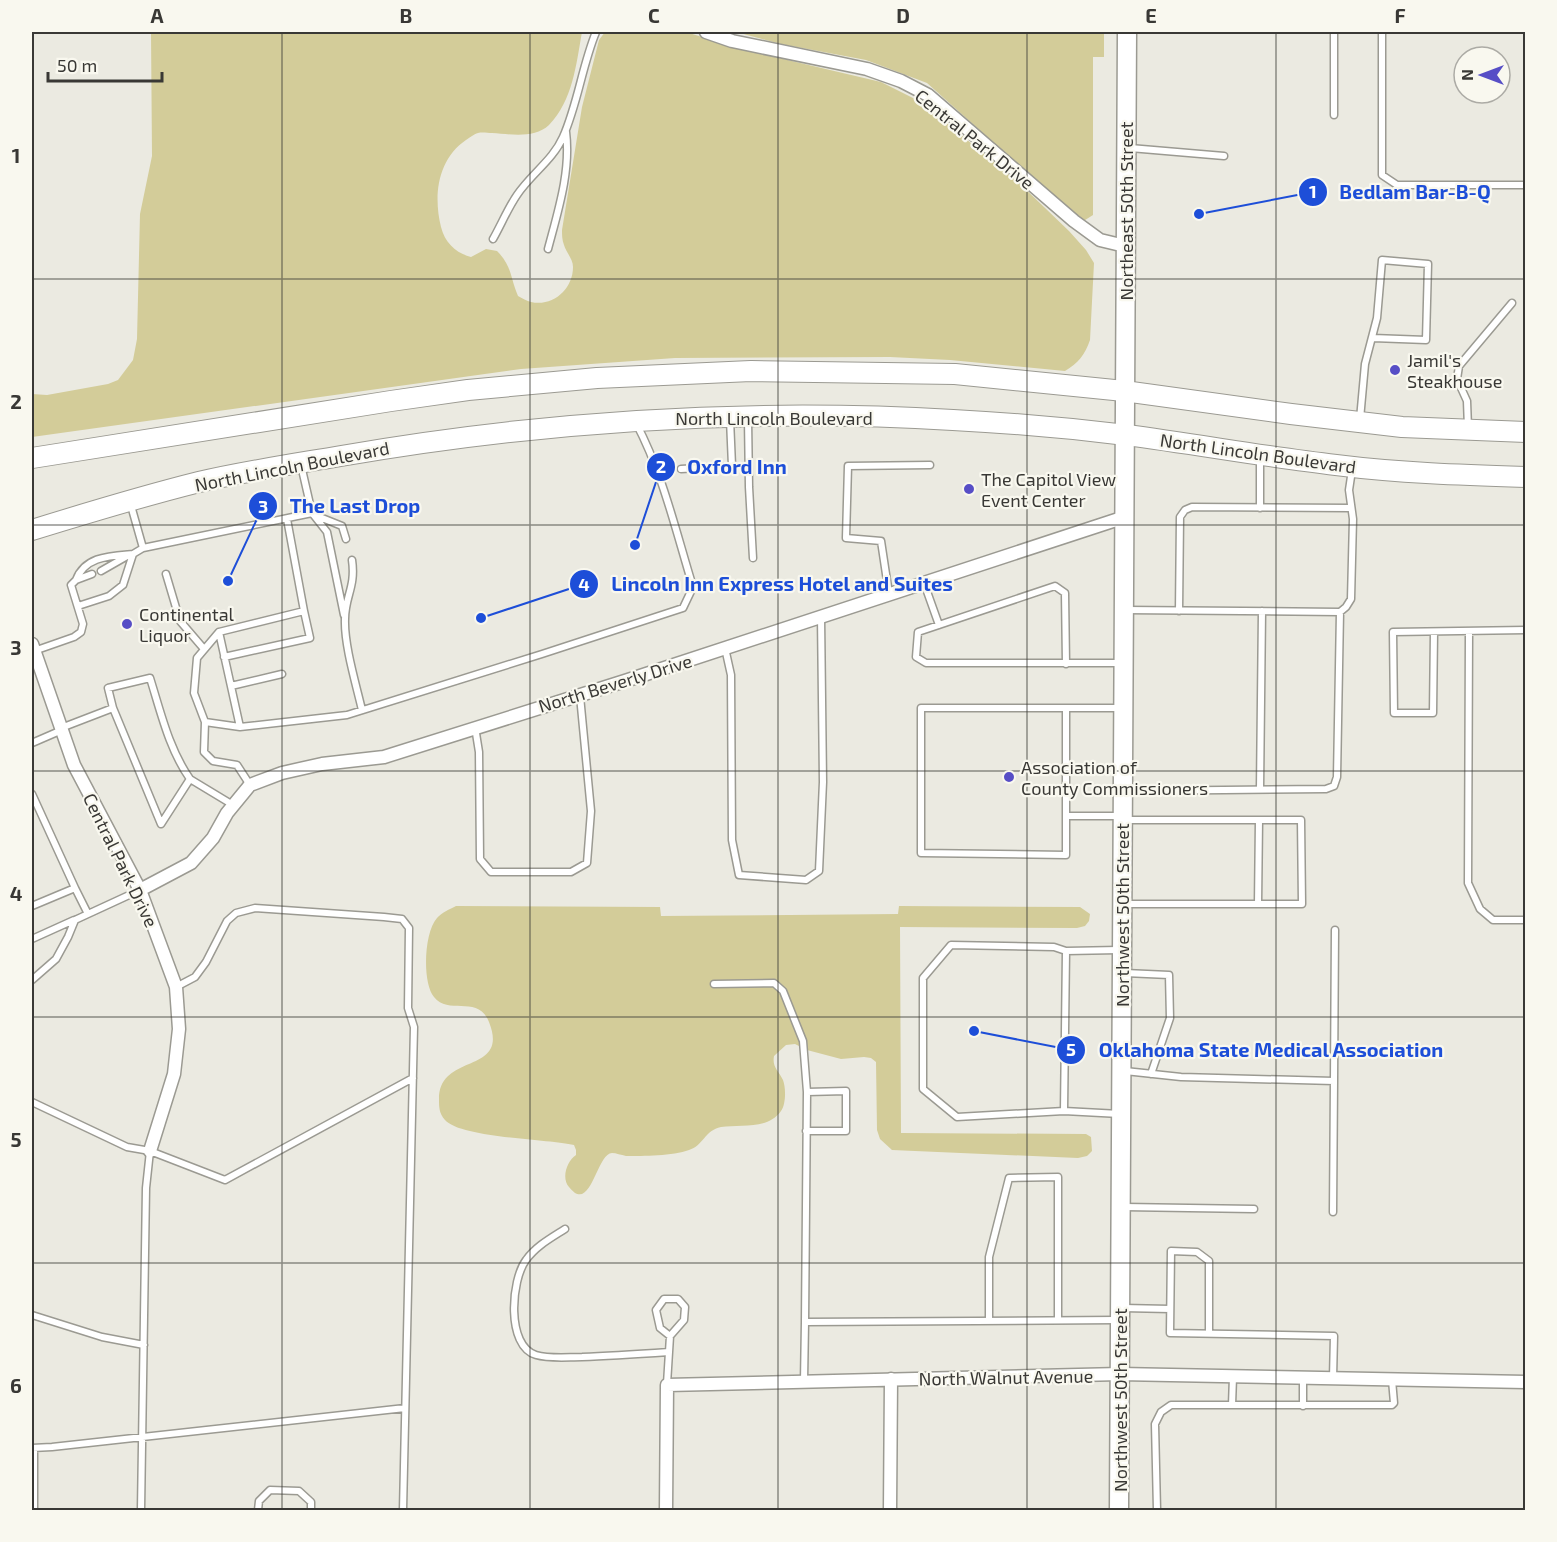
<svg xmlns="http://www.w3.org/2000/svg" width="1557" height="1542" viewBox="0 0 1557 1542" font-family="'Exo 2',sans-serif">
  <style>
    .green { fill: #d3cc99 }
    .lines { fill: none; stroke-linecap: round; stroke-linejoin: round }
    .service-casing { stroke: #9b9a92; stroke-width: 9 }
    .minor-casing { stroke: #9b9a92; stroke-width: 15 }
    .secondary-casing { stroke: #9b9a92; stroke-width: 21 }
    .primary-casing { stroke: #9b9a92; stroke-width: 22 }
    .service { stroke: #fff; stroke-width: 6 }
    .minor { stroke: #fff; stroke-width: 12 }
    .secondary { stroke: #fff; stroke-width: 18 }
    .primary { stroke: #fff; stroke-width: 20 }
    .grid { fill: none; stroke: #393835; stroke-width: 1.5; stroke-opacity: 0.55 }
    .poi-dot { fill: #574ec6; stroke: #f9f8ef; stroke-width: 2 }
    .labels { text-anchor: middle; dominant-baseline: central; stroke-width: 4.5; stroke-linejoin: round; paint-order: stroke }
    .street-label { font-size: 18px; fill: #393835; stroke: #f9f8ef }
    .poi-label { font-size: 18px; fill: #393835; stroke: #f9f8ef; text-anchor: start }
    .leader { fill: none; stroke: #1d4ed8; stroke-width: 2 }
    .callout-dot { fill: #1d4ed8; stroke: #f9f8ef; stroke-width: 2 }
    .mark-label { font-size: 18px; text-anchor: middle; font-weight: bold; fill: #fff }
    .callout-label { font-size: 20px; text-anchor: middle; font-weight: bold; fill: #1d4ed8; stroke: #f9f8ef; stroke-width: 4.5; stroke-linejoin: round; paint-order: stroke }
    .neatline { fill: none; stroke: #393835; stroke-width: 2 }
    .grid-label { font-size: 20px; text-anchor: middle; font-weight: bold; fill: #393835 }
  </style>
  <rect width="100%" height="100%" fill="#ebeae1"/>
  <path class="green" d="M151,32H582C576,65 573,100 549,125C534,139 510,134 492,133C488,133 482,132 478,133C474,134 469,138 466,140C438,159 433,195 441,227C445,243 456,253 471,257L486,249L497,251C512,266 510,277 518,296C522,298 527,301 531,302C553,307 573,289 573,267C573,259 566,252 564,245C562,240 562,235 562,230L582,107L599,40L605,32H686L737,48L881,82L917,100L936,114L1019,183L1069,231L1086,250L1094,263L1090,340C1085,355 1078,363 1065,371L950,360L890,357L675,358L521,369L32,437V394L47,395L108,384L118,380L133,360L137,339L140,214L152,156Z
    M736,32H1104V57H1093V215L1082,222L927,83L866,60L781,44Z
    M456,906L660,907L661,916L898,914L899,906L1080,907L1090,914L1089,921L1085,926L1077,928L900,927L901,1133L1086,1134L1091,1137L1092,1151L1087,1156L1078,1158L892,1150L880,1139L877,1130L876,1062L871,1058L864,1057L841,1059L807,1050L795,1044L786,1045L774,1056C772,1067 778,1070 783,1080C786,1088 786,1104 781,1111C768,1130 740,1124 721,1127C705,1130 703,1146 689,1150C673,1156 643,1156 626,1156C621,1155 616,1153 612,1153C596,1154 591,1215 569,1187C561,1178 567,1161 576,1155V1150L574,1145C547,1139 461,1138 445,1120C439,1113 439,1107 439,1099C439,1052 510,1075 489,1022C478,994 449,1016 434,997C422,983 424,932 437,918C441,913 450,909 456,906Z"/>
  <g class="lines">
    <defs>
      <path id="service" d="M1334,32V115
        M1382,32V175L1397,185H1526
        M1130,148L1224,156
        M493,239C501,225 508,208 517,195C531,174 553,160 563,137C578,103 582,66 596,32
        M548,249C558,211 571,171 566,132
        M748,419L749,487L753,558
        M1360,419L1365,364L1377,318L1382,260L1428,264L1426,340L1373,338
        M1468,428L1467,401L1457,379L1459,366L1512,303
        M1260,457V508
        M681,469L732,466L730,419
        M130,502L143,548L312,513L301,465
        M312,513L327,532L344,615
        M312,514L342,526L346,539
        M352,560C356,587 345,596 345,619C344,645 356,684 362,710
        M101,571L129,555
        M166,574L180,621L204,649
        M76,580C85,556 110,556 133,554
        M924,583L939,625
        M889,594L881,541L846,538L848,466L930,465
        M78,606L109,596L123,585L133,554L143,548
        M1125,610L1340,612L1346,607L1351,599L1353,519L1349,490L1352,470
        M1179,611L1180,517L1185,510L1192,507L1351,508
        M1469,631L1468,883L1480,909L1493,920H1526
        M219,632L240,727
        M1434,632L1433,713H1394L1393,632L1526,630
        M725,648L731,675L732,840L739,875L806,880L819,871L823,782L821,617
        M34,651L74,637L81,632L83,624L71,585L76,580L92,574
        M224,657L310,638L304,611
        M1066,664L1065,593L1055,586L918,632L916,657L926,663H1120
        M231,686L282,674
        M113,708L108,688L150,678C161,713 169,749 190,779
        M1066,708V855L921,853V708H1121
        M205,722L240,727L347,715L542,654L683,608L693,587C676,532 663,474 636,423
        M475,727L479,752L480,859L491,872H571L587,863L591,811L580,696
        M61,728L113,708L161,824L190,779L233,805
        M32,743L62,730
        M250,785L237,765L213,761L204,752L205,722L194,693L197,658L219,632L304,611L287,519
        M1260,789L1262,611
        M1126,791L1326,789L1334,786L1337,777L1340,612
        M32,794L75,888L32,906
        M1066,816H1119
        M75,888L88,914
        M1125,904H1302L1301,820H1125
        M1258,904L1259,820
        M32,939L74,920
        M1066,951L1119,950
        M1125,973L1169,975L1170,1018L1151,1074
        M32,980L56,959L68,937L75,920L140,890
        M714,984L774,983L783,991L803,1041L807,1092
        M176,987L195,977L206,962L227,921L236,913L255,908L384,917L402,919L409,928L408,1008L414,1027L403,1510
        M1125,1071L1181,1077L1334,1081L1335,930
        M32,1102L127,1147L150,1151L225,1180L413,1078
        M1064,1111L957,1117L923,1089V978L951,945L1054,947L1066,951L1064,1111L1120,1114
        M1124,1207L1254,1209
        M1333,1212L1334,1081
        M565,1229C551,1238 536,1246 526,1260C511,1280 506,1346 536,1355C550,1359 567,1357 582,1357C611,1356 640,1354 669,1352
        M1123,1308L1170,1309
        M32,1315L102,1337L144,1345
        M989,1321V1257L1009,1178L1058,1177V1320
        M805,1322L807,1092L846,1091V1131H806
        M1209,1333V1261L1197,1252L1171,1251L1170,1333L1334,1336L1333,1378
        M804,1381L805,1322L1117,1320
        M667,1384L670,1336L660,1328L656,1310L664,1299H678L685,1307L684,1320L670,1336
        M1232,1405L1233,1377
        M1303,1406V1378
        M32,1448L52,1447L405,1408
        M34,1448V1510
        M141,1510L146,1188L150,1151
        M258,1510L259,1501L270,1490L299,1491L311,1502V1510
        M1157,1510L1155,1424L1161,1412L1171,1405H1392L1394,1403L1392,1380"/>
      <path id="minor" d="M706,32L732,41L867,69L901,81L928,95L1074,221L1100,240L1125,246
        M32,644L74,765L140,890L176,987L179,1029L174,1074L150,1151
        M140,890L191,863L213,838L227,813L250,785L282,773L322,764L384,757L625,681L1125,517
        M666,1510L667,1385L1120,1374L1526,1382
        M890,1510L891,1379"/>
      <path id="secondary" d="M1119,1510L1127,32"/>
      <path id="primary" d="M32,458L391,401L468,390L597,378L751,371L955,374L1124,391L1291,414L1402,427L1526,432
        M32,530C87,513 143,496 199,482C246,471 294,464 341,456C543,421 748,408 953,420C1010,423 1069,428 1126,435C1196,444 1266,457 1336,465C1399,473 1462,475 1526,477"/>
    </defs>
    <use href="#service" class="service-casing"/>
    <use href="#minor" class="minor-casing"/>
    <use href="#secondary" class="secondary-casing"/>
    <use href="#primary" class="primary-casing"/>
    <use href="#service" class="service"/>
    <use href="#minor" class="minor"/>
    <use href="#secondary" class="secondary"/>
    <use href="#primary" class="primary"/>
  </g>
  <path class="grid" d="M282,32V1510M530,32V1510M778,32V1510M1027,32V1510M1276,32V1510M32,279H1526M32,525H1526M32,771H1526M32,1017H1526M32,1263H1526"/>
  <g class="poi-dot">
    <circle cx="1395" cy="370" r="6"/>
    <circle cx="969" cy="489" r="6"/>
    <circle cx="127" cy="624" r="6"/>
    <circle cx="1009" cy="777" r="6"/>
  </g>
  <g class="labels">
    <g class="street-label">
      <text transform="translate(975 139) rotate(39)">Central Park Drive</text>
      <text transform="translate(1126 211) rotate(-90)">Northeast 50th Street</text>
      <text x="774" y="418">North Lincoln Boulevard</text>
      <text transform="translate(1258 453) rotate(8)">North Lincoln Boulevard</text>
      <text transform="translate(292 466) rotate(-11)">North Lincoln Boulevard</text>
      <text transform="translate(615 683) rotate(-17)">North Beverly Drive</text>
      <text transform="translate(121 860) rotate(64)">Central Park Drive</text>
      <text transform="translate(1122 915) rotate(-90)">Northwest 50th Street</text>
      <text transform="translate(1006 1377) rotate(-1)">North Walnut Avenue</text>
      <text transform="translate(1120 1400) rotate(-90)">Northwest 50th Street</text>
    </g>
    <g class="poi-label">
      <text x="1407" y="360">Jamil's<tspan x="1407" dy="21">Steakhouse</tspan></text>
      <text x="981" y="479">The Capitol View<tspan x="981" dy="21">Event Center</tspan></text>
      <text x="139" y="614">Continental<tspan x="139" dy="21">Liquor</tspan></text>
      <text x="1021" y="767">Association of<tspan x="1021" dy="21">County Commissioners</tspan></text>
    </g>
  </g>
  <path class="leader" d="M1199 214L1313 192M635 545L661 467M228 581L263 506M481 618L584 584M974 1031L1071 1050"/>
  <g class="callout-dot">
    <circle cx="1199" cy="214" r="6"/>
    <circle cx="635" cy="545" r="6"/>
    <circle cx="228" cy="581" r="6"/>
    <circle cx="481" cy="618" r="6"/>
    <circle cx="974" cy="1031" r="6"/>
    <circle cx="1313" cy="192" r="15"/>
    <circle cx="661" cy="467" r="15"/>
    <circle cx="263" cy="506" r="15"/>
    <circle cx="584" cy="584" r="15"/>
    <circle cx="1071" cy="1050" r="15"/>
  </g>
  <g class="mark-label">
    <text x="1313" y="198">1</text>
    <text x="661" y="473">2</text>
    <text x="263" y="513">3</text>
    <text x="584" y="591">4</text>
    <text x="1071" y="1056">5</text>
  </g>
  <g class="callout-label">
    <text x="1415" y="199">Bedlam Bar-B-Q</text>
    <text x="737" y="474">Oxford Inn</text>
    <text x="355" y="513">The Last Drop</text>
    <text x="782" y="591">Lincoln Inn Express Hotel and Suites</text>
    <text x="1271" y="1057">Oklahoma State Medical Association</text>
  </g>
  <rect width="1557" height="1542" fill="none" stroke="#f9f8ef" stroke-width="66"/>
  <g transform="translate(1482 75) rotate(270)"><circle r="28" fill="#f9f8ef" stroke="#acaba5" stroke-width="1.5"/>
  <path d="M0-4.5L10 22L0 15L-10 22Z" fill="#574ec6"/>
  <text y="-9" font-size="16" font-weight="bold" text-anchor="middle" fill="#393835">N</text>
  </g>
  <path d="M48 72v9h114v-9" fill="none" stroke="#393835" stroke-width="3"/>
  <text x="57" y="72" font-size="18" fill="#393835" stroke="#f9f8ef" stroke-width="4.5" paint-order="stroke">50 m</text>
  <rect x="33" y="33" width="1491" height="1476" class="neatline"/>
  <g class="grid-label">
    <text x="157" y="23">A</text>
    <text x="406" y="23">B</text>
    <text x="654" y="23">C</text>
    <text x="903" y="23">D</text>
    <text x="1151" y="23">E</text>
    <text x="1400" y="23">F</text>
    <text x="16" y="163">1</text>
    <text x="16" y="409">2</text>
    <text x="16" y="655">3</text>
    <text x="16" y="901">4</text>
    <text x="16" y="1147">5</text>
    <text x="16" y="1393">6</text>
  </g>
</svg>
